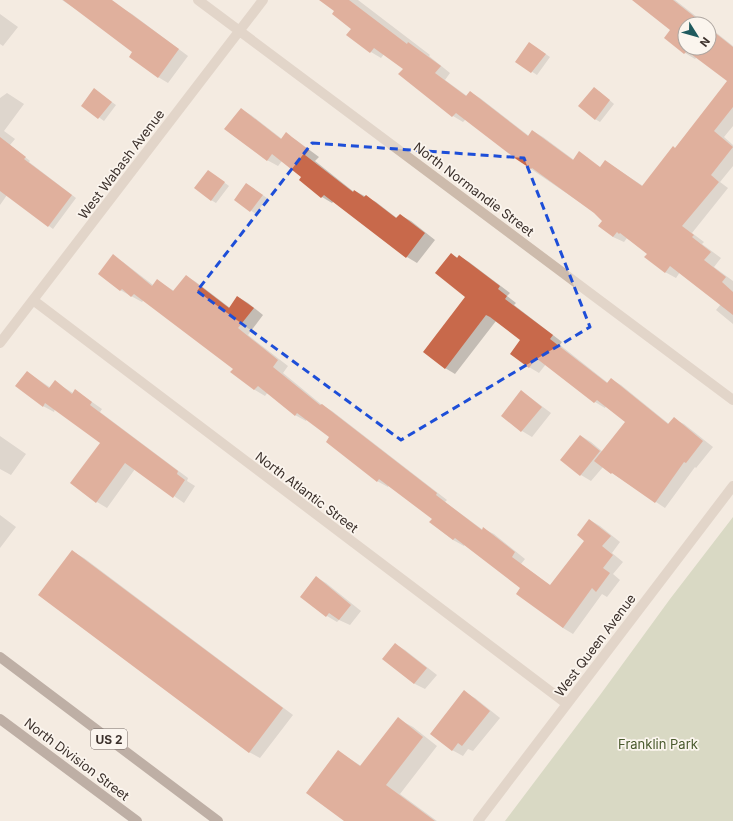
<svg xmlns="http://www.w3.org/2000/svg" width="733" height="821" viewBox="0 0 733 821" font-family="Inter,sans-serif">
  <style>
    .green { fill: #b8c4a0 }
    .shadow { fill: #0003 }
    .building { fill: #c8694b }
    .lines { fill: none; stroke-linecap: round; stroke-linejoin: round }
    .street { stroke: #cdbbac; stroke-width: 10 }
    .primary { stroke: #7d675c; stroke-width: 10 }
    .marked { fill: none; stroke: #1d4ed8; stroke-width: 3; stroke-dasharray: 8 5; stroke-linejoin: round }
    .labels { text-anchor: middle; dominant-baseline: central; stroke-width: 3.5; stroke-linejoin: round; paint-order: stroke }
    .shield { fill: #fbf5ee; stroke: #756b66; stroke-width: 1 }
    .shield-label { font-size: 12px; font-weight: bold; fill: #3b302b }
    .street-label { font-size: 13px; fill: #3b302b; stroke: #fbf5ee }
    .park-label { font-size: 13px; fill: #4a5a2e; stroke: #fbf5ee }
  </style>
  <rect width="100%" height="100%" fill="#f4ebe1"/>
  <path class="green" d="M733,517V821H505L600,695L670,599Z"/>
  <path class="shadow" d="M62,0H108L132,14L188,56L168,83L158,77L133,52L89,18Z
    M326,0H358L430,55L429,56L450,73L445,80L467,96L470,92L480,98L529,136L533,131L543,137L574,160L579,153L588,158V159L603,170L605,161L643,186L675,149L728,81L697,57L695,59L685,53L665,38L671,30L634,0H675L706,24H685V48H709V27L733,46V126L724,137L733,145V166L720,182L728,188L692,233L704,242L702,244L721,258L714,267L733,281V324L716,310L721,304L680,272L676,278L665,272L648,253L627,238L624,242L613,237L603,220L594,212L531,169L466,119L463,122L453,116L400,74L404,69L384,54L381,58L371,52L348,35L353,29Z
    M0,14L18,27L3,46L0,44Z
    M534,46L550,57L537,75L516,61Z
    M599,91L614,104L600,122L595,119Z
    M7,93L24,104L4,131L15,139L10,145L30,161L29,162L76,198L53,229L7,195L0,205V98Z
    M99,93L116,105L104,121L82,105Z
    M241,109L251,115L282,139L286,134L296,140L319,157L315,161L354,192L355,191L376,202L398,219L400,215L411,221L435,240L417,263L407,257L334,201L332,203L322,197L303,177L282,161L278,166L267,160Z
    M213,174L229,186L216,203L211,200Z
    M247,184L267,198L256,214L235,200Z
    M451,254L458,258L459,256L469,262L510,293L507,296L516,303L514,305L562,342L560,345L608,383L611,379L621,385L669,424L674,419L684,424L713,447L696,468L695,467L665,508L603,467L591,481L581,475L562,460L581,436L591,442L603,452L626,422L606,406L605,408L595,402L546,364L539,373L529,367L522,340L496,321L455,374L445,368L466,297Z
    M113,256L123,262L153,285L157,280L174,291L186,276L196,282L230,308L238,297L248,303L263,315L248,335L288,366L283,373L322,405L332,411L447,500L445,502L483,530L484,529L494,534L525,559L521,564L551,586L586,540L590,520L600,526L620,542L612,553L623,562L613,574L620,580L607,597L602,594L573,634L563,628L521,588L465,544L464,546L453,540L430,522L433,518L389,485L388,487L377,481L330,437L307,419L306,421L295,415L268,392L265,396L255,390L232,372L234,368L144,300L142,302L120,290Z
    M27,372L51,388L55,382L73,393L75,391L85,397L102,409L100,412L188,478L187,481L195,486L184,503L135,469L107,508L97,502L101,443L55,409L54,412L43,406Z
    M521,392L531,398L551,413L532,437L522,431L502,416Z
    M0,436L26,454L11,475L0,469Z
    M0,515L16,527L0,548Z
    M72,551L84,558L293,715L260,758L249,752Z
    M316,577L326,583L361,611L350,625L339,620L337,622L327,616L301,596Z
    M395,644L405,650L437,675L425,689L415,684L383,659Z
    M464,692L475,698L500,718L473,751L468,749L463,756L452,750Z
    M398,719L413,727L437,746L400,794L437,821H346L338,751L361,766Z"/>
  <path class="building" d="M63,0H112L179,49L158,78L129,57L132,52Z
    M319,0H349L407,44L408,42L441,66L435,73L466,96L470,91L528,136L532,130L573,160L579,151L600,167L605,160L642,186L673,146L675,148L727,81L687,51L684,54L664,38L670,30L632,0H673L704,24H685V48H709V28L733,47V107L714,131L733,147L711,175L719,182L682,226L694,235L692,237L711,252L704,260L726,277L722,282L733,292V315L670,266L665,273L644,257L647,254L620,233L619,234L617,232L613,237L598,226L602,221L594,213L532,168L531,169L516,159L456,113L452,117L398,74L403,69L374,48L370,53L346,35L351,29L332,14L334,11Z
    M529,42L546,54L531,73L515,62Z
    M594,87L610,100L595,120L578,106Z
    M94,88L112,102L98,119L81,106Z
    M241,108L281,139L286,132L292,137L309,150L305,155L353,192L354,190L364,197L366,195L396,218L400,214L425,233L406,258L324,195L321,198L299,180L301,177L272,154L267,161L224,129Z
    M0,137L26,157L24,159L72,195L48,227L0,191Z
    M208,170L225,182L211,201L194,188Z
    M246,183L263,195L250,212L234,200Z
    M451,253L457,258L459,255L500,286L498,289L507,296L505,299L553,335L550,339L607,383L611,378L668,424L674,417L703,441L686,463L684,462L655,503L612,473L611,474L594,461L625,422L597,400L594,403L536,358L529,368L510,354L520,340L490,317L486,315L445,369L423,352L465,297L435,273Z
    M113,254L152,286L157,279L173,291L186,275L229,308L237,296L254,308L238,328L278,360L273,367L320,405L322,404L437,493L436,495L482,530L483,527L515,552L512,557L550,585L584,541L577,535L589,519L611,536L602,546L613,555L603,568L610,573L596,592L592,588L563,628L516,594L520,588L455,538L453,540L429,522L432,519L379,479L377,482L326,442L329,437L297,413L295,416L258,386L254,390L230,372L233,369L134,294L131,297L122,289L120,291L98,274Z
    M27,371L49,388L55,380L72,394L75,389L92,402L90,405L178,471L177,474L185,480L173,498L125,463L96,503L70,483L100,443L45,403L43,407L15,386Z
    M521,390L542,407L521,432L501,416Z
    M580,435L600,451L580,476L560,460Z
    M72,550L283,708L249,753L38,595Z
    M316,576L351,605L339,620L329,613L326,617L300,597Z
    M395,643L427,668L414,684L382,659Z
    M464,690L490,711L462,746L458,743L452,751L430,734Z
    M398,717L423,737L386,785L435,821H344L306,793L338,750L360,766Z"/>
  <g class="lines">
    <path class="street" d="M198,0L733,400
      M33,300L567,704
      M0,343L263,0
      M478,821L733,486"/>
    <path class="primary" d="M0,657L218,821
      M0,719L137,821"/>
  </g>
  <path d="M0 0H733V821H0ZM312,143L524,158L590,327L401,440L197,291Z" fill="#f4ebe1" fill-opacity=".55" fill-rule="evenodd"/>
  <path class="marked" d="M312,143L524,158L590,327L401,440L197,291Z"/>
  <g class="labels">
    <rect class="shield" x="91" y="729" width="36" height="20" rx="3"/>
    <g class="shield-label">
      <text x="109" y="739">US 2</text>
    </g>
    <g class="street-label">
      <text transform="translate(121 164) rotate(-53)">West Wabash Avenue</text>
      <text transform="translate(474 189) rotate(37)">North Normandie Street</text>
      <text transform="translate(307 492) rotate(37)">North Atlantic Street</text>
      <text transform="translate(595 645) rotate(-53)">West Queen Avenue</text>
      <text transform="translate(77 759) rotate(37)">North Division Street</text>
    </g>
    <g class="park-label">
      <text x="658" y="744">Franklin Park</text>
    </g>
  </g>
  <g transform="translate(697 36) rotate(127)"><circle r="19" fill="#fbf5ee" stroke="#aea6a0"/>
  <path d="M0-3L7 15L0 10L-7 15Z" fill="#1f5a5e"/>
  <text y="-6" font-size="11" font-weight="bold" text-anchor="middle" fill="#3b302b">N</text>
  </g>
</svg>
